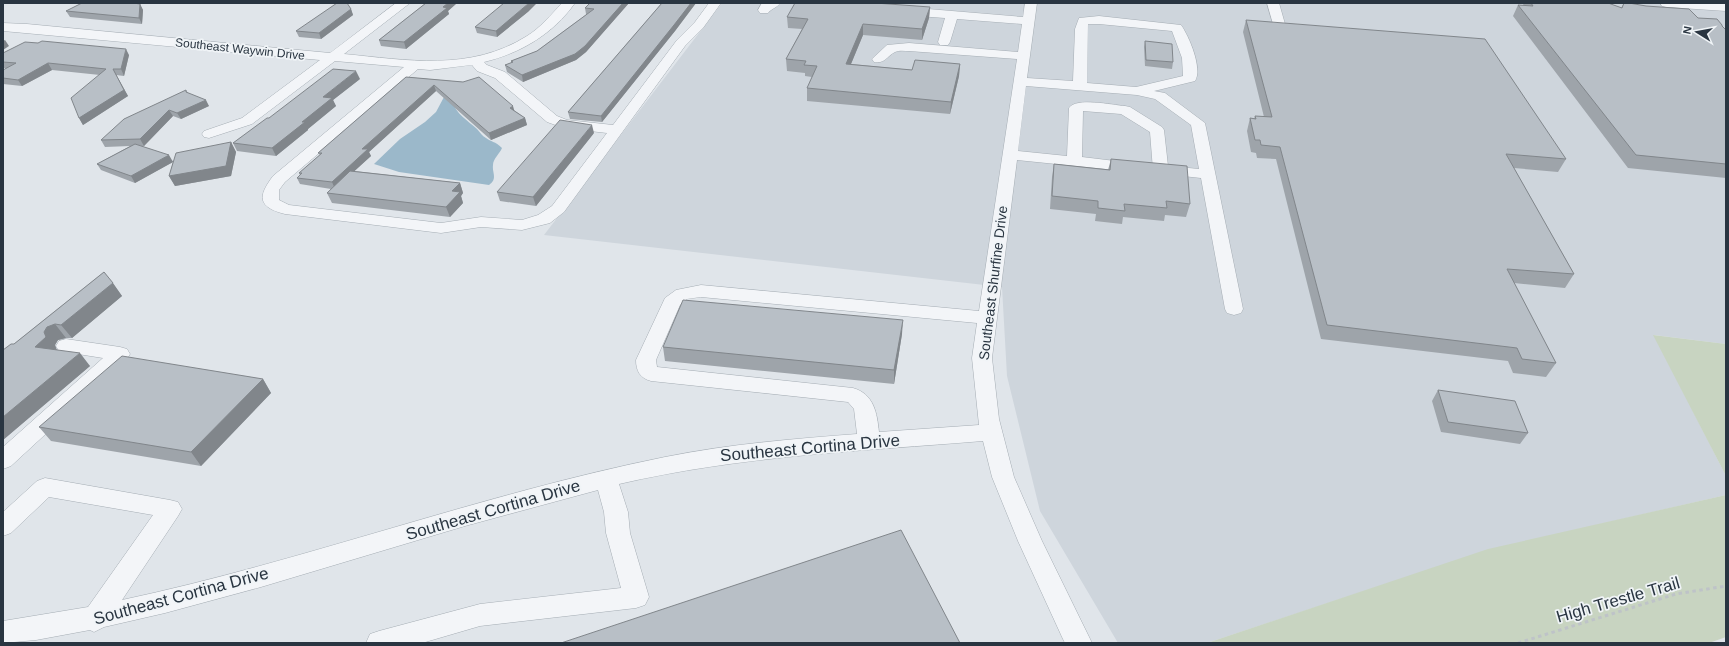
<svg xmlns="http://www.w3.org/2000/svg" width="1729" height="646" viewBox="0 0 1729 646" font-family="Arial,sans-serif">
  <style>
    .built { fill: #ced5dc }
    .green { fill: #c8d4c1 }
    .water { fill: #9bb8ca }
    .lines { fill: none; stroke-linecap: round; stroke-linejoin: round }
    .minor-casing { stroke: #a5adb4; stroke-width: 1 }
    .path { stroke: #bec3c8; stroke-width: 3; stroke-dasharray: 3.5 3.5; stroke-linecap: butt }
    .minor { fill: #f3f5f8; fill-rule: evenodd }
    .wall { fill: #9ea4aa }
    .shaded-wall { fill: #81868b }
    .building { fill: #b8bfc6; stroke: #81868b }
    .labels { text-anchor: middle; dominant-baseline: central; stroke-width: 3.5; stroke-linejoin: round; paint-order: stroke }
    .far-street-label { font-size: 12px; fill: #293541; stroke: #f0f4f7 }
    .street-label { font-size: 14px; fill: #293541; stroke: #f0f4f7 }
    .near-street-label { font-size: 17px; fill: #293541; stroke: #f0f4f7 }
  </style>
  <rect width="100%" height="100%" fill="#e0e5ea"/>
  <path class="built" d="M722,3H1726V344L1654,335L1726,476V495L1488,550L1207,643H1118L1040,511L1007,376L1002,287L544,235Z"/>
  <path class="green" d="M1653,335L1726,344V476Z
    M1726,495V637L1709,643H1207L1488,549Z"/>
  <path class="water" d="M444,97L452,101C456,114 467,120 477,129C480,132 482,136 486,138C491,142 495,141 502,148C500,153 493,159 493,165C492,173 498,179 489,185L399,172L374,164L400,139L425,122L436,112Z"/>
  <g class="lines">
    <defs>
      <path id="minor" d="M396,3H410L344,54C407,60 470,72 527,36C540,28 551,15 562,3H575C553,34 521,53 484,62L487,65L505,72L557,116L567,120L613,125L677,40L695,22L709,3H721L703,28L685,46L564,212L550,223L522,230L481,227L441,233L285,214C257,207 258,196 273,176L404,67L335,61L252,124L209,138L204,137L202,134L204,131L242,118L320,60L3,31V23L27,24L330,53ZM472,65L477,71L495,78L547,122L564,128L607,133L552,206L538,215L522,220L481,217L441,223L289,205L279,200V190L285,182L418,69L430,70Z
        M762,3H780C777,8 772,8 768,13H760L758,10Z
        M1025,3H1037L1027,78L1073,81L1075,29L1079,18L1099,16L1181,25C1189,36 1203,69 1195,81L1154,91L1165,93L1205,123L1243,309L1241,313L1234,315L1227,313L1225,309L1201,178L1155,173L1153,170L1150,132L1121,114L1083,111L1082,157L1140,164L1143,167L1140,170L1135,172L1017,160L992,358L999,419L1014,477L1042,541L1092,643H1065L1062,637L1018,541L992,477L983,441C861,451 739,456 619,484L628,512L630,533L649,597L645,605L636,608L480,626L422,643H366L370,634L379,631L480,604L621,588L606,533L604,512L598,490L465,526L261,587L165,613L104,627L94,632L90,630L36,640L3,643V621L88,607L153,515L49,497L11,533L3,536V512L37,481L45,478L170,500L178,502L182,509L178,516L122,600C305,561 481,494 665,457C729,444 793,439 857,434L854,409L848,402L651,381C640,378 636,371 636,360L665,298L676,290L701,285L979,311L1017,59L909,51C905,51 899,50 895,52C887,56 885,64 874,62L872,59L887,45L909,43L1018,52L1022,24L957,19L950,42L948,45H940L938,42L945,18L904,15L900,14L898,11L900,8L904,7L1023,17ZM1088,24H1099L1172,31L1182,58L1183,76L1136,87L1087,83ZM1026,86L1137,95L1155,99L1191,125L1199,169L1168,166L1164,130L1162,127L1130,107L1125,106C1112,105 1076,97 1069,108L1067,156L1018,151ZM701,297L977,323L972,358L979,425L879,432C877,413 874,394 853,388L657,367L656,360L680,305L687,299Z
        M1267,3H1279L1287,31L1285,34H1277L1275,31Z
        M1660,3H1726V11L1666,7L1662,6Z
        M66,339L120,347L127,349L130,354L127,359L11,466L3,469V447L103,358L59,351L56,346L59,341Z"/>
    </defs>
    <use href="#minor" class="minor-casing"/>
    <path class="path" d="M1518,643L1676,594L1726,586"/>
    <use href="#minor" class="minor"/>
  </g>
  <path class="wall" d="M426,3H457L448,11L449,14L406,49L381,46L379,40Z
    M590,3H629L586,52L576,60L523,82L507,72L505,65L511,63V61L537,51L587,14H586L585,8Z
    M662,3H696L675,31L602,122L570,119L568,112Z
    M1524,3H1608L1621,8L1624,3L1698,18L1722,26L1726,30V178L1628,168L1513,16L1518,5H1523Z
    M140,4L143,10L142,24L70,17L66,11Z
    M930,7L929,18L922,40L863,35L851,64L912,70L960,64L959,76L950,114L807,101V88L812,77L805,76V73L787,71L786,59L802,29L788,28L787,17Z
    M351,9L353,15L321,39L299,37L296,31Z
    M529,11L497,37L477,33L475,27Z
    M1246,20L1566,159L1558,172L1514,168L1574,274L1565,288L1514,283L1556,363L1546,377L1513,373L1508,361L1321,339L1276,159L1257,158L1256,153L1251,152L1247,131L1250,118L1254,119L1255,116L1264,117L1243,32Z
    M1145,41L1173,62L1172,69L1145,66L1144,47Z
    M3,53L129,55L124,76L116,75L128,96L83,125L79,118L100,75L52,70L22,86L3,84V70L7,68H3Z
    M406,77L463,82L515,111L525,118L527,125L491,140L436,91L369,152L371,156L354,171L460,183L463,193L461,196L463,203L450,217L332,203L327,193L331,189L300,184L297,178L300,175L299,173L320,155L318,153Z
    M360,79L333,100L336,106L308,129V130L276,156L237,151L233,143L269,118Z
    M186,90L188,93L209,106L181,119L173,116L144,146H142L173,161L231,142L236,152L231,176L175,186L169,176L173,162L135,183L101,170L97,164L130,146L105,147L101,140Z
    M594,133L536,206L500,201L497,192Z
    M1111,159L1190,204L1186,217L1165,215L1164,221L1123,217L1122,224L1095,221L1096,214L1050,209L1052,177L1054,164L1108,170Z
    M104,272L122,296L72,338H66L58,340L55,345L57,350L90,366L3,440V350L14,344Z
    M902,334L894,384L665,361L663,347Z
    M263,379L271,393L201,466L51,441L39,427Z
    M1438,390L1528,433L1520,444L1441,432L1432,401Z"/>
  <path class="shaded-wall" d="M448,3H457L448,11L449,14L406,49L404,42Z
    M529,3H537L529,11L497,37L496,31Z
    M623,3H629L586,52L576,60L523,82L522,75Z
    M691,3H696L675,31L602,122L601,116Z
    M140,4L143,10L142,24L139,18Z
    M930,7L929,18L922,40V29Z
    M351,9L353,15L321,39L319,33Z
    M863,24V35L846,76V64Z
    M5,40L9,46L3,50V41Z
    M126,49L129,55L124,76L121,69Z
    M48,63L52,70L22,86L18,80Z
    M960,64L959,76L950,114L951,102Z
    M113,69L128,96L83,125L79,118Z
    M356,71L360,79L333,100L336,106L308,129V130L276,156L272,148L302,122L323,97Z
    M434,85L436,91L369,152L371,156L335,189L332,182L362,149Z
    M206,100L209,106L181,119L177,113Z
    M513,106L515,113L510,108Z
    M169,110L173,116L144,146L140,139Z
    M525,118L527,125L491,140L489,133Z
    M592,125L594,133L536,206L533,197Z
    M231,142L236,152L231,176L175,186L169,176Z
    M169,155L173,162L135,183L131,176Z
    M460,183L463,193L461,196L463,203L450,217L446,207L452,191Z
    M113,283L122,296L72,338L61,325Z
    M903,320L902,334L894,384V370Z
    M55,324L66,338L58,340L55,345L57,351L35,347L47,327Z
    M80,353L90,366L3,440V417Z
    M263,379L271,393L201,466L191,452Z"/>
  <path class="building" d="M82,3H133L140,4L139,18L66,11Z
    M337,3H347L351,9L319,33L296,31Z
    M426,3H448L443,7L447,8L404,42L379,40Z
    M504,3H529L496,31L475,27Z
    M590,3H623L585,46L575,54L522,75L505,65L513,62L511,61L537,51L594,9L585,8Z
    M662,3H691L674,25L601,116L568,112Z
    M795,3H875L930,7L922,29L863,24L846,64L912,70L915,60L960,64L951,102L807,88L817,66L804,65L806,61L786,59L808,19L787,17Z
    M1531,3H1608L1622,8L1624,3H1629L1646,6L1689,9L1698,18L1717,19L1722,25V26L1726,30V164L1636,155L1518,5L1533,6Z
    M1246,20L1485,39L1566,159L1506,154L1574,274L1507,269L1556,363L1522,359L1517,348L1327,325L1280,147L1261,145L1260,140H1255L1250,118L1256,119L1255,116L1272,117Z
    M42,41L126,49L121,69H113L124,90L79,118L71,98L106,69L48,63L18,80L3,78V70L16,63L3,62V53L25,42L38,43Z
    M1145,41L1172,44L1173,62L1146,60Z
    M333,69L356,71L323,97L332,98L302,122H305L272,148L233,143L267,118H269Z
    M406,77L463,82L479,77L513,106L510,108L525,118L489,133L434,85L362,149H368L332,182L297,178L302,173H299L322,153H318Z
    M186,90V92L206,100L177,113L169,110L140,139L101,140L124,119Z
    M560,120L592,125L533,197L497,192Z
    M231,142L226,166L169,176L176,153Z
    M135,144L169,155L131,176L97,164Z
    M1111,159L1187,166L1190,204L1166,201L1167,208L1124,204L1125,211L1098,208V201L1052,196L1054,164L1110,170Z
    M350,171L460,183L452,191L460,192L446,207L327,193Z
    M104,272L113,283L61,325L55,324L47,327L44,332L46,337L35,347L80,353L3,417V350L11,344H14Z
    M683,300L903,320L894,370L663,347Z
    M122,356L263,379L191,452L39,427Z
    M1438,390L1515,401L1528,433L1448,422Z
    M901,530L960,643H561Z"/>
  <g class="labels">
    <g class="far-street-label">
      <text transform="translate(240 49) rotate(6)">Southeast Waywin Drive</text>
    </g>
    <g class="street-label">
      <text transform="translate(993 283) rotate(-83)">Southeast Shurfine Drive</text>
    </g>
    <g class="near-street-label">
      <text transform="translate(810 448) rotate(-5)">Southeast Cortina Drive</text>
      <text transform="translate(493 510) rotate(-16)">Southeast Cortina Drive</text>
      <text transform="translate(181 596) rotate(-15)">Southeast Cortina Drive</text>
      <text transform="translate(1618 600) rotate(-16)">High Trestle Trail</text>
    </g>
  </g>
  <rect width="1729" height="646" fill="none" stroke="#293541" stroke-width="8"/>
  <g transform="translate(1697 32) rotate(281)" stroke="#f0f4f7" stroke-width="3" paint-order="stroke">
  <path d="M0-3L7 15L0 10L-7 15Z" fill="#293541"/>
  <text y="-6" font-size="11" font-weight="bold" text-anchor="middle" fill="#293541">N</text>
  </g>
</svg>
